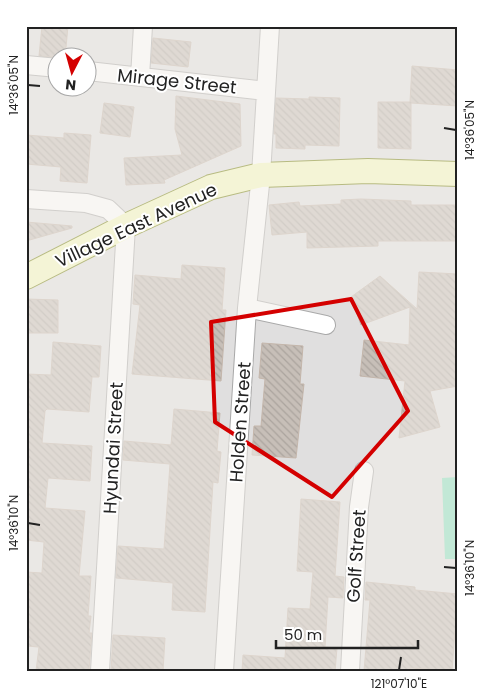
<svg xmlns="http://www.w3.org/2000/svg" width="484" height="697" viewBox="0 0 484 697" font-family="Poppins,sans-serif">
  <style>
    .residential { fill: #e0dfdf; fill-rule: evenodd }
    .pitch { fill: #88e0be }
    .building { fill: url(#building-back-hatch); stroke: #c4b6ab }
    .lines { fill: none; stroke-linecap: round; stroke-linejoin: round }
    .street-casing { stroke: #a9a9a9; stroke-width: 20 }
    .secondary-casing { stroke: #707d05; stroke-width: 26 }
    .street { stroke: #fff; stroke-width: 18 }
    .secondary { stroke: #f7fabf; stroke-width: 24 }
    .marked { fill: none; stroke: #d40000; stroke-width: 4; stroke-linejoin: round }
    .ticks { fill: none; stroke: #222; stroke-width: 2 }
    .labels { text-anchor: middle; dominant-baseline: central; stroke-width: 4; stroke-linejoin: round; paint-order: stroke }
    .street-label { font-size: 18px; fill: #222; stroke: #fff }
    .neatline { fill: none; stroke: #222; stroke-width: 2 }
    .ticks-label { font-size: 12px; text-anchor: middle; fill: #222 }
  </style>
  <defs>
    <pattern id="building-back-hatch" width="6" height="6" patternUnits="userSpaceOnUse" patternTransform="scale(1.25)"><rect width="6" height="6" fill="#c7bfb8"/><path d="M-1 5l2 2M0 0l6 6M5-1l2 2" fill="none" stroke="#aba49e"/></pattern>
  </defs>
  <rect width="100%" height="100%" fill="#f2efe9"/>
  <path class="residential" d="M26,26H458V671H26ZM58,58H88V88H58Z"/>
  <path class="pitch" d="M458,477V559H445L442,478Z"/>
  <path class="building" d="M42,26H68L65,58L39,56Z
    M153,38L191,42L188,67L151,63Z
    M412,66L458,70V106L411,103V149L378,148V102H410Z
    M176,96L240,104L241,146L164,180L165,183L126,185L124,158L182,155L175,129Z
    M309,97L340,98L339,146L305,145V149L276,148V134H274L276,98L309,99Z
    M104,103L134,107L130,137L100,133Z
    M64,133L91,135L87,183L60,181L61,167L26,164V135L64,138Z
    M361,199L411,201V205H458V241H378V246L307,248V232L272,235L269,205L299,202L300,206L341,204V200Z
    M26,222L72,226V228L26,241Z
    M182,265L225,268L222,310H226L221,381L132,374L140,305L133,304L135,275L181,279Z
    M419,272L458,274V386L430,391L440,427L399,438L405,381L360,376L364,340L409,345L410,307L361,325L351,297L380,276L417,309Z
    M26,299L58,300V333H26Z
    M53,342L101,346L99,377H92L89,412L47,409L45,411L42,443L92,446L90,481L48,478L45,508L85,511L79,576H91L88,616H91L89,633H92L89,671H36L39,647L26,646V572L42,573L44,542L26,540V374L51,375Z
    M262,343L303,346L300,384H304L296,458L252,455L254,426H261L265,379L259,378Z
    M174,409L220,413L217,451L221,452L218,483L213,482L205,612L172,610L173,583L116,578L118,546L164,549L170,464L123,460L124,441L171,445Z
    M301,499L340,502L335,576L344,577L343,598L328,597L325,647L337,648L335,671H242L243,655L285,658L288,608L310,609L313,572L297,571Z
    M366,582L415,587V590L458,594V631H455L452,671L410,668V671H364L370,600H365Z
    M113,635L165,638L163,671H111Z"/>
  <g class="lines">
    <defs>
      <path id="street" d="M26,65L58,68
        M88,71L266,91
        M140,77L143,26
        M26,199L86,203L108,209L126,226L100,671
        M247,308L326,325
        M224,671L247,308L261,175L270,26
        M350,671L359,507L364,471"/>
      <path id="secondary" d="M26,277L126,226L211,187L261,175L368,171L458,174"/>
    </defs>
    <use href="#street" class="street-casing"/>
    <use href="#secondary" class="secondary-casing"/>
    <use href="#street" class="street"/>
    <use href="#secondary" class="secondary"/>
  </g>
  <path d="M0 0H484V697H0ZM351,299L408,411L332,497L215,422L211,322Z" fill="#f2efe9" fill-opacity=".55" fill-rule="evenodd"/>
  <path class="marked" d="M351,299L408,411L332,497L215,422L211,322Z"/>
  <path class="ticks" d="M28,85L40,86M444,128L456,130M28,523L40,525M444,567L456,568M399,670L401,657"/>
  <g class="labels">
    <g class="street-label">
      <text transform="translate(177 81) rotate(6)">Mirage Street</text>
      <text transform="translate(136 225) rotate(-25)">Village East Avenue</text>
      <text transform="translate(240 422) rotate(-86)">Holden Street</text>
      <text transform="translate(113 448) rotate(-87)">Hyundai Street</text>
      <text transform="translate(356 556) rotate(-86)">Golf Street</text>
    </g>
  </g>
  <rect width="484" height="697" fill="none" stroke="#ffffff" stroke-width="55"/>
  <g transform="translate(72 72) rotate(186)"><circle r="24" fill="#ffffff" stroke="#a7a7a7"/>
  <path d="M0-4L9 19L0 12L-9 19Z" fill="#d40000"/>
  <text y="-8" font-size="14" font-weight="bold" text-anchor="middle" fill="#222222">N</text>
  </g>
  <path d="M276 640v8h142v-8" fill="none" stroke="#222222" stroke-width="2.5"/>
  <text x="284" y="640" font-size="15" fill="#222222" stroke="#ffffff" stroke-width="4" paint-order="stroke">50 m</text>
  <rect x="28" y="28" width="428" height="642" class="neatline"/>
  <g class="ticks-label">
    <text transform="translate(14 85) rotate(-90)" y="4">14°36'05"N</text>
    <text transform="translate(470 130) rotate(-90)" y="4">14°36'05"N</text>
    <text transform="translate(14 523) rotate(-90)" y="4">14°36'10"N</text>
    <text transform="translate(470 568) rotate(-90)" y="4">14°36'10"N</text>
    <text x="399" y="688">121°07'10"E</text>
  </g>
</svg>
